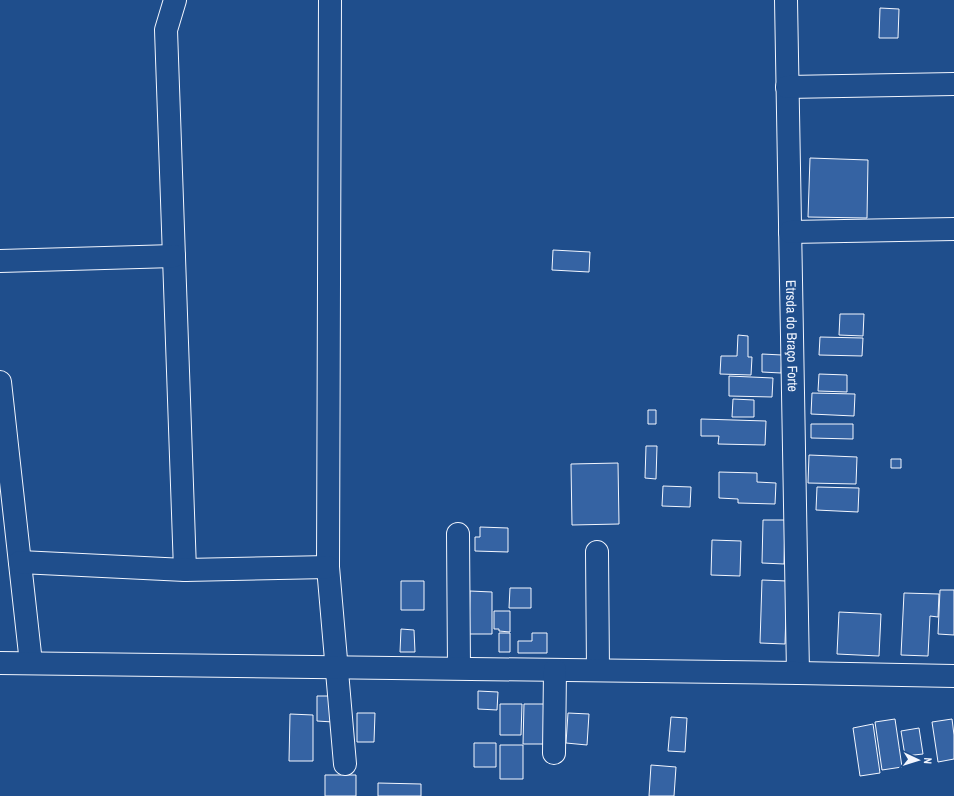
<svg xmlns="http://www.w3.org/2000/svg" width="954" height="796" viewBox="0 0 954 796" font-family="'Archivo Narrow',sans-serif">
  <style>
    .building { fill: #3563a3; stroke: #f2f6ff }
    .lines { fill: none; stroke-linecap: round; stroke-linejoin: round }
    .minor-casing { stroke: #f2f6ff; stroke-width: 24 }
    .minor { stroke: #1f4e8c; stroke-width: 22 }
    .labels { text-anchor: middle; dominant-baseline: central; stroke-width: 3; stroke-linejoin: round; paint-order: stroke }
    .street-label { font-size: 14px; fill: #f2f6ff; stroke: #1f4e8c }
  </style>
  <rect width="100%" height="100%" fill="#1f4e8c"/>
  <path class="building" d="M880,8L899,9L898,38H879Z
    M810,158L868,160L867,218L808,217Z
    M553,250L590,252L589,272L552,270Z
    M840,314H864L863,336L839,335Z
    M738,335L748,336V357H752L751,375L720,374L721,356H737Z
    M820,337L863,338L862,356L819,355Z
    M762,354L782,355L781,373L762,372Z
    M819,374L847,375V392L818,391Z
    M729,376L773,378L772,397L729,396Z
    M812,393L855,394L854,416L811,414Z
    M733,399L754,400V417H732Z
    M648,410H656V424H648Z
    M701,419L766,421L765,445L718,444L719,436H701Z
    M811,424H853V439L811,438Z
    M646,446H657L656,479L645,478Z
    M809,455L857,457L856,484L808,483Z
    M891,459H901V468H891Z
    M618,463L619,524L572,525L571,464Z
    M719,472L757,473V482L776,483L775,504L738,503V499L719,498Z
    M663,486L691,487L690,507L662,506Z
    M817,487L859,488L858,512L816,510Z
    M763,520H785L784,564L762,563Z
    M480,527L508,528V552L475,551V537H480Z
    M712,540L741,541L740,576L711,575Z
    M762,580L787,581L785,644L760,643Z
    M401,581H424V610H401Z
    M510,588H531V608H509Z
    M940,590H954V635L938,634Z
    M470,591L492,592V634H469Z
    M904,593L939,594L938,617L930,616L928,656L901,655Z
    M494,611H510V632L499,631V629H494Z
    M839,612L881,614L879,656L837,654Z
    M401,629L414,630L415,652H400Z
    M499,633H510V652H499Z
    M532,633H547V653H518V641H532Z
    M478,691L498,692L497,710L478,709Z
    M317,696H334L333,722L317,721Z
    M500,704H522L521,735H500Z
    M524,704H548L547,744H523Z
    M357,713H375L374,742H357Z
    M568,713L589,714L587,745L566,743Z
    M290,714L313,715V761H289Z
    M671,717L687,718L685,752L668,751Z
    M895,719L902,767L882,770L875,722Z
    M952,719L954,735V759L938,762L932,722Z
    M873,724L880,773L860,776L853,728Z
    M919,728L923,754L905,756L901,731Z
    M474,743H496V767H474Z
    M500,745H523V779H500Z
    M651,765L676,767L674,796H649Z
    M325,775H356V796H325Z
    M378,783L421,784V796H378Z"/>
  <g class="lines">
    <defs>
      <g id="minor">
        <path d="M175,0L166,30L185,570"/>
        <path d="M330,0L328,567L345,764"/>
        <path id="s1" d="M786,0L798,673"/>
        <path d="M787,87L954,84"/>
        <path d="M790,232L954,229"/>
        <path d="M0,261L174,256"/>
        <path d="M0,382L31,663"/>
        <path d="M458,534L459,668"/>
        <path d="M597,552L598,670"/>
        <path d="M20,562L185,570L328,567"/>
        <path d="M0,663L798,673L954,676"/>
        <path d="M554,753L555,670"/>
      </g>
    </defs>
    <use href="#minor" class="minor-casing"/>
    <use href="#minor" class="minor"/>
  </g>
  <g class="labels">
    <g class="street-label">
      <text stroke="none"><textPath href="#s1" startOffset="336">Etrsda do Braço Forte</textPath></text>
    </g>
  </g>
  <g transform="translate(918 760) rotate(94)" stroke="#1f4e8c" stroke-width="3" paint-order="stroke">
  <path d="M0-3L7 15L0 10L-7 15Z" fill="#f2f6ff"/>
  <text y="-6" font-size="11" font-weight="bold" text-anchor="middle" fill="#f2f6ff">N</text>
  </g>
</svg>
